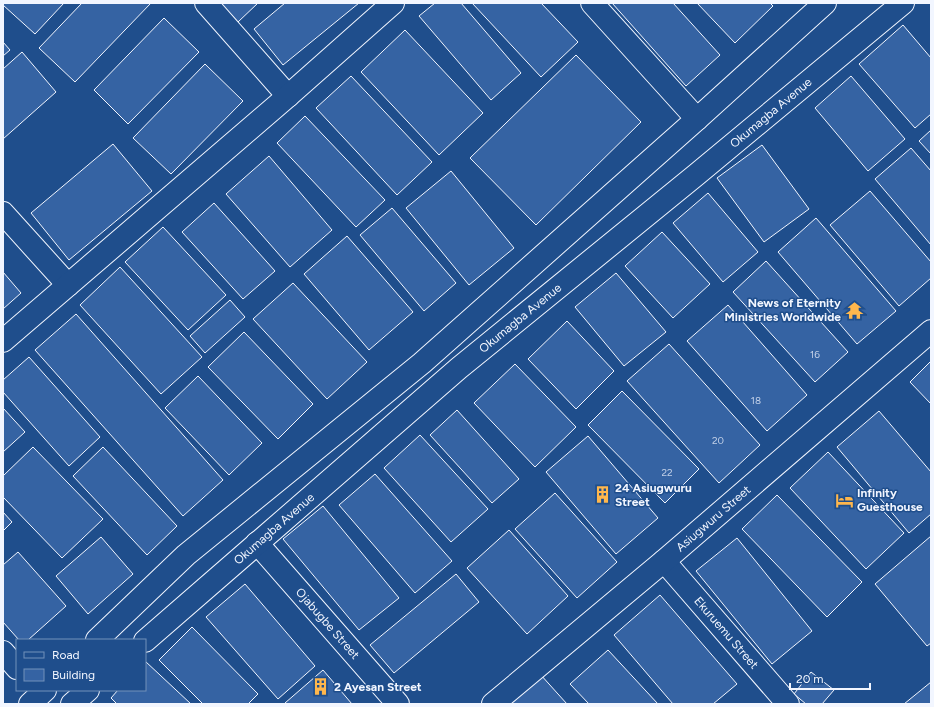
<svg xmlns="http://www.w3.org/2000/svg" width="934" height="707" viewBox="0 0 934 707" font-family="Figtree,sans-serif">
  <style>
    .building { fill: #3563a3; stroke: #f2f6ff }
    .lines { fill: none; stroke-linecap: round; stroke-linejoin: round }
    .minor-casing { stroke: #f2f6ff; stroke-width: 24 }
    .major-casing { stroke: #f2f6ff; stroke-width: 24 }
    .minor { stroke: #1f4e8c; stroke-width: 22 }
    .major { stroke: #1f4e8c; stroke-width: 22 }
    .labels { text-anchor: middle; dominant-baseline: central; stroke-width: 3; stroke-linejoin: round; paint-order: stroke }
    .number-label { font-size: 10px; fill: #c3d1e8 }
    .street-label { font-size: 12px; fill: #f2f6ff; stroke: #1f4e8c }
    .poi-label { font-size: 12px; font-weight: bold; fill: #f2f6ff; stroke: #1f4e8c; text-anchor: start }
  </style>
  <rect width="100%" height="100%" fill="#1f4e8c"/>
  <path class="building" d="M3,3H64L35,34L3,5Z
    M82,3H151L75,82L39,48Z
    M220,3H258L238,22Z
    M285,3H359L283,65L254,29Z
    M435,3H461L521,73L491,100L419,16Z
    M472,3H541L578,42L541,77Z
    M612,3H673L720,55L686,86Z
    M697,3H770L773,6L735,43Z
    M164,18L199,52L128,124L94,90Z
    M903,25L931,58V114L915,128L859,64Z
    M405,30L483,113L439,155L361,72Z
    M3,42L10,50L3,56Z
    M22,52L56,92L3,139V69Z
    M576,55L641,122L536,225L470,158Z
    M205,64L243,101L171,174L133,138Z
    M351,76L432,162L397,195L316,108Z
    M851,76L905,139L868,171L815,108Z
    M305,116L385,200L356,227L277,143Z
    M931,130V154L919,141Z
    M113,144L152,191L69,260L31,213Z
    M762,145L809,209L764,242L717,178Z
    M911,148L931,171V245L875,179Z
    M269,156L332,230L290,267L226,194Z
    M451,171L514,248L469,285L406,208Z
    M870,191L931,262V278L899,306L830,225Z
    M708,193L758,252L723,282L673,223Z
    M214,203L275,271L243,299L182,232Z
    M392,208L456,283L424,311L360,235Z
    M816,218L896,311L857,344L778,252Z
    M163,227L226,295L188,330L125,262Z
    M662,232L710,284L673,318L625,266Z
    M347,236L413,312L369,350L304,274Z
    M766,261L848,352L815,382L733,292Z
    M120,267L202,357L161,394L80,305Z
    M3,272L21,293L3,309Z
    M616,273L666,332L624,366L575,307Z
    M293,283L367,362L327,399L253,319Z
    M230,300L245,317L205,353L190,336Z
    M728,305L807,395L767,431L687,341Z
    M76,314L223,480L183,516L35,350Z
    M567,321L614,371L576,409L528,359Z
    M244,332L313,404L278,439L208,367Z
    M669,344L760,445L719,483L627,381Z
    M29,357L100,437L69,466L3,392V380Z
    M931,361V404L910,382Z
    M515,364L576,427L535,467L474,403Z
    M198,376L262,443L229,475L165,408Z
    M622,391L699,469L665,503L588,425Z
    M3,408L25,432L3,452Z
    M457,410L519,479L492,503L430,435Z
    M879,411L931,472V514L909,533L837,447Z
    M420,435L488,509L451,542L384,468Z
    M588,436L658,518L616,554L546,472Z
    M33,447L103,519L62,558L3,497V476Z
    M103,447L177,526L147,555L73,476Z
    M828,452L904,533L866,569L790,488Z
    M375,474L452,561L415,593L339,505Z
    M555,493L617,562L577,598L515,529Z
    M777,495L862,582L827,617L742,529Z
    M323,506L399,598L359,630L283,539Z
    M3,512L12,522L3,531Z
    M509,530L568,596L527,634L467,568Z
    M931,536V643L927,646L875,584Z
    M101,537L133,574L88,614L56,576Z
    M737,538L812,631L772,664L696,571Z
    M18,552L66,606L28,640H19L3,622V565Z
    M456,574L479,602L394,673L370,645Z
    M245,584L315,666L278,699L206,617Z
    M660,595L737,684L713,704H673L614,635Z
    M192,627L258,694L248,704H203L159,660Z
    M608,650L658,704H589L570,684Z
    M145,661L191,704H117L111,698L118,690H145Z
    M323,670L352,704H286L285,703Z
    M811,672L834,690L822,704H806L794,694Z
    M540,674L567,704H506Z
    M931,682V704H904Z"/>
  <g class="lines">
    <defs>
      <g id="minor">
        <path d="M206,3L288,96"/>
        <path d="M592,3L697,119"/>
        <path d="M3,213L68,285"/>
        <path d="M3,341L288,96L393,3"/>
        <path id="s1" d="M257,543L398,704"/>
        <path id="s2" d="M664,561L788,704"/>
        <path d="M3,652L17,668"/>
        <path id="s3" d="M493,704L664,561L931,331"/>
      </g>
      <g id="major">
        <path d="M97,640L186,555L422,363L697,119L825,3"/>
        <path id="s4" d="M145,641L459,368L696,175L903,3"/>
        <path d="M30,704L45,690"/>
        <path d="M72,704L88,690"/>
      </g>
    </defs>
    <use href="#minor" class="minor-casing"/>
    <use href="#major" class="major-casing"/>
    <use href="#minor" class="minor"/>
    <use href="#major" class="major"/>
  </g>
  <defs>
    <symbol id="temple-bare" viewBox="-9 -9 18 18"><path d="M0-6L5-2H3V0L6.5 2.5H4V6H1.5V3h-3V6H-4V2.5H-6.5L-3 0V-2H-5Z" fill="#ffb74d" stroke="#1f4e8c" stroke-width="2.5" paint-order="stroke"/></symbol>
    <symbol id="building-bare" viewBox="-9 -9 18 18"><path d="M-4-6H4V6H1V3H-1V6H-4ZM-2.5-4.3h1.7v1.8h-1.7ZM.8-4.3h1.7v1.8H.8ZM-2.5-1h1.7V.8h-1.7ZM.8-1h1.7V.8H.8Z" fill="#ffb74d" stroke="#1f4e8c" stroke-width="2.5" paint-order="stroke"/></symbol>
    <symbol id="hotel-bare" viewBox="-9 -9 18 18"><path d="M-6-4.5h1.5V1H6V5H4.5V3h-9V5H-6ZM-4 0a1.8 1.8 0 1 1 3.6 0ZM.5 0V-2.5h3Q6-2.5 6 0Z" fill="#ffb74d" stroke="#1f4e8c" stroke-width="2.5" paint-order="stroke"/></symbol>
  </defs>
  <g fill-rule="evenodd">
    <use href="#temple-bare" x="842" y="298" width="25" height="25"/>
    <use href="#building-bare" x="590" y="482" width="25" height="25"/>
    <use href="#hotel-bare" x="832" y="488" width="25" height="25"/>
    <use href="#building-bare" x="308" y="674" width="25" height="25"/>
  </g>
  <g class="labels">
    <g class="number-label">
      <text x="815" y="354">16</text>
      <text x="756" y="400">18</text>
      <text x="718" y="440">20</text>
      <text x="667" y="472">22</text>
    </g>
    <g class="street-label">
      <text stroke="none"><textPath href="#s4" startOffset="819">Okumagba Avenue</textPath></text>
      <text stroke="none"><textPath href="#s4" startOffset="495">Okumagba Avenue</textPath></text>
      <text stroke="none"><textPath href="#s3" startOffset="288">Asiugwuru Street</textPath></text>
      <text stroke="none"><textPath href="#s4" startOffset="171">Okumagba Avenue</textPath></text>
      <text stroke="none"><textPath href="#s1" startOffset="107">Ojabugbe Street</textPath></text>
      <text stroke="none"><textPath href="#s2" startOffset="95">Ekuruemu Street</textPath></text>
    </g>
    <g class="poi-label">
      <text x="841" y="303" text-anchor="end">News of Eternity<tspan x="841" dy="14">Ministries Worldwide</tspan></text>
      <text x="615" y="488">24 Asiugwuru<tspan x="615" dy="14">Street</tspan></text>
      <text x="857" y="493">Infinity<tspan x="857" dy="14">Guesthouse</tspan></text>
      <text x="334" y="687">2 Ayesan Street</text>
    </g>
  </g>
  <rect width="934" height="707" fill="none" stroke="#f2f6ff" stroke-width="8"/>
  <rect x="16" y="639" width="130" height="52" fill="#1f4e8c" stroke="#7391ba"/>
  <rect x="24" y="652" width="20" height="6" fill="#1f4e8c" stroke="#7391ba"/>
  <text x="52" y="659" font-size="12" fill="#f2f6ff">Road</text>
  <rect x="24" y="669" width="20" height="12" fill="#3563a3" stroke="#7391ba"/>
  <text x="52" y="679" font-size="12" fill="#f2f6ff">Building</text>
  <path d="M790 683v6h80v-6" fill="none" stroke="#f2f6ff" stroke-width="2"/>
  <text x="796" y="683" font-size="12" fill="#f2f6ff" stroke="#1f4e8c" stroke-width="3" paint-order="stroke">20 m</text>
</svg>
